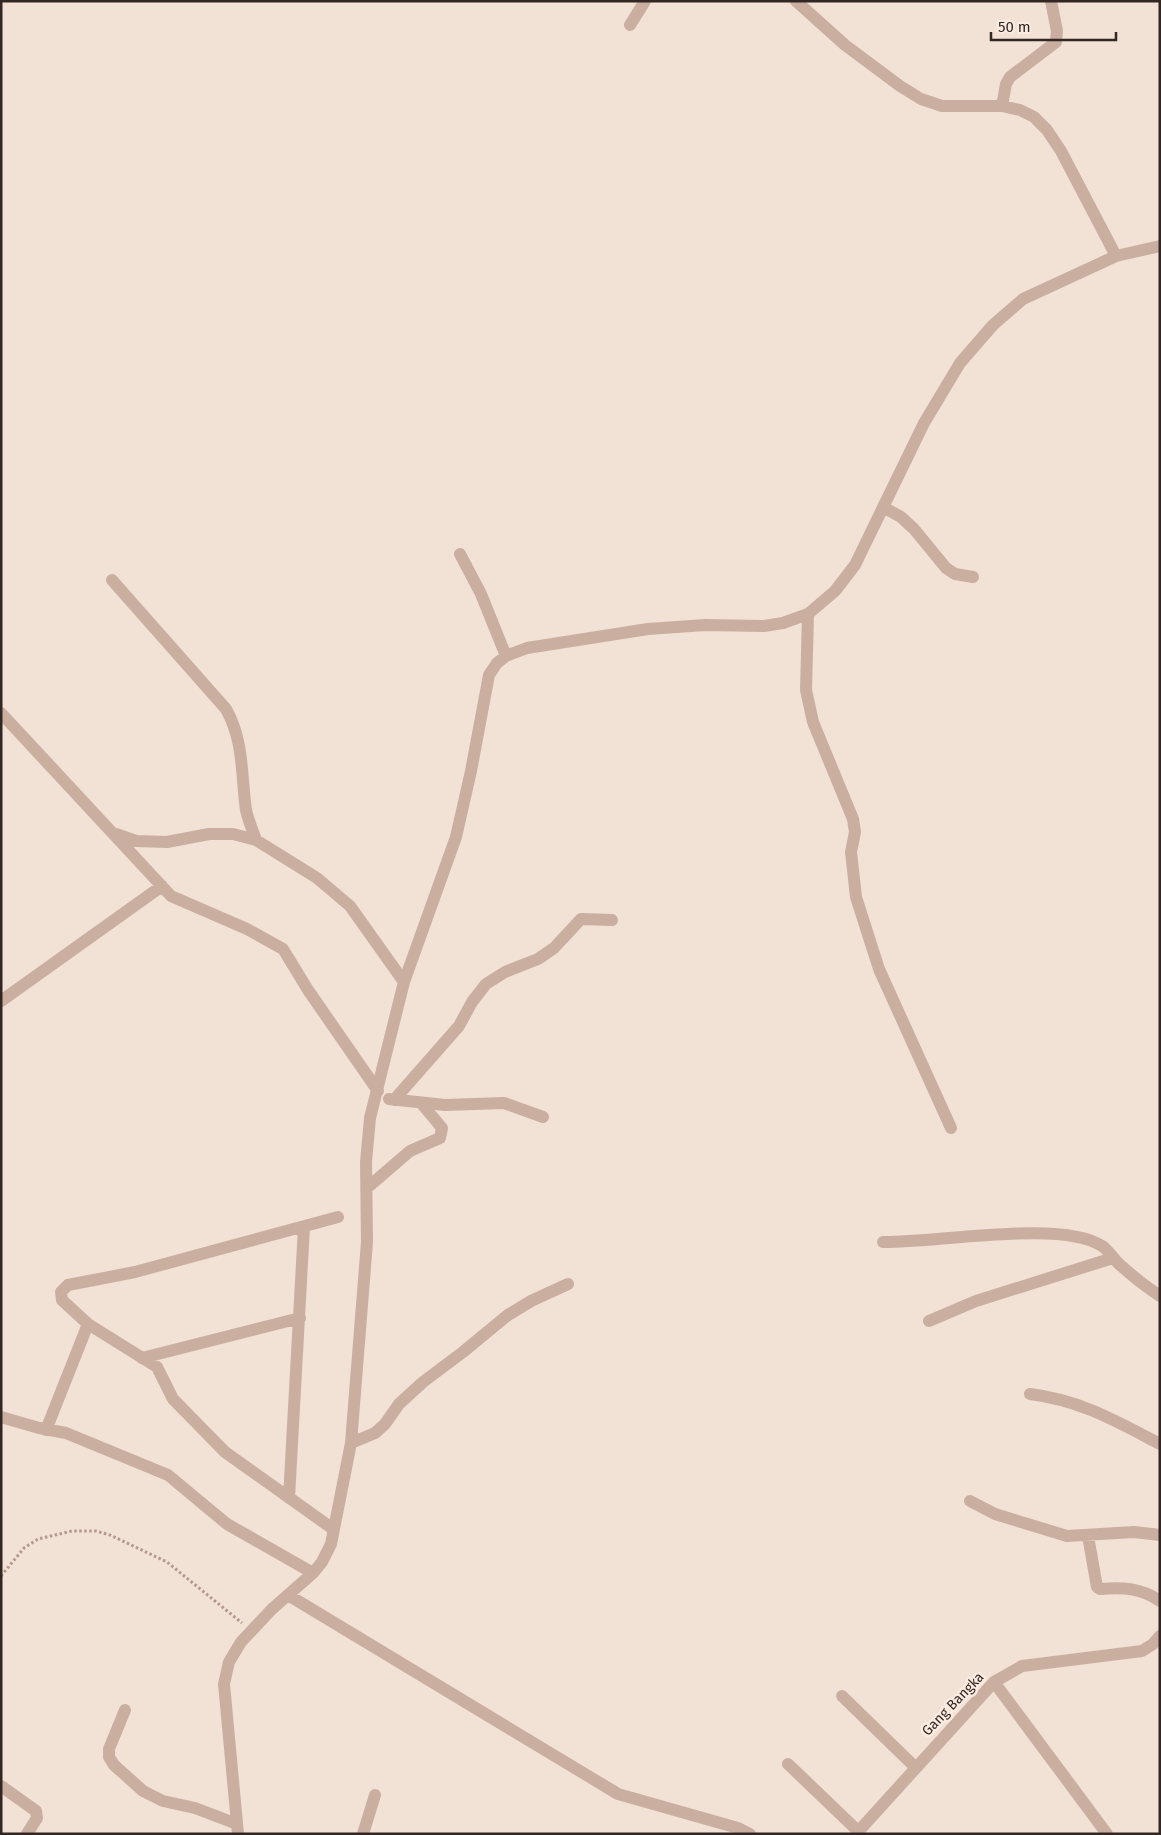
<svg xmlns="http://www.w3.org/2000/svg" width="1161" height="1835" viewBox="0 0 1161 1835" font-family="'Fira Sans',sans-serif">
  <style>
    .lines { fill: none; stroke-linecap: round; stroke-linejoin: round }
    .path { stroke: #b5988b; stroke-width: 3; stroke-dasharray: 2.5 2.5; stroke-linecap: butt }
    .minor { stroke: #caafa1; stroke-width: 12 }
    .labels { text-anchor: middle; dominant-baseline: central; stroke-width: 5; stroke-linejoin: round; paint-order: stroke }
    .street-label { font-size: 14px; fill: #332724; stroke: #faebe1 }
  </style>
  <rect width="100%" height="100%" fill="#f2e1d5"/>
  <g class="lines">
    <path class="path" d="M1,1576L24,1548L38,1539L72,1531H96L110,1535L167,1562L242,1623"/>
    <path class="minor" d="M796,1L845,45L900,86L921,99L942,106H1002L1020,110L1034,117L1047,130L1061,151L1116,256
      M630,25L645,1
      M1002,106L1006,84L1010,77L1056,42L1057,31L1051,1
      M883,507L901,517L914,529L946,568L955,574L973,577
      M460,554L481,594L506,656
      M112,580L226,709C244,741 241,774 246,810C248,820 253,831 256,840
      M808,614L806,690L813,722L853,819L855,832L851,852L856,897L879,969L951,1128
      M1,713L171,896L247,929L283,949L308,990L378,1091
      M116,834L136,841L167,842L209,834H233L256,840L317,878L350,906L404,982
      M1,1001L162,886
      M389,1099L445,1105L504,1103L543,1117
      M394,1100L459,1026L472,1002L486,984L505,972L538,959L554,948L581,919L612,920
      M367,1188L410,1151L440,1138L442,1128L422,1104
      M883,1242C935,1243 1062,1219 1102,1246C1108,1250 1113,1258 1118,1263C1131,1275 1145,1286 1160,1296
      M929,1321L976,1301L1113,1258
      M142,1358L300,1318
      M1030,1394C1080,1400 1116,1421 1160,1444
      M1,1417L39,1428L66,1433L168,1475L227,1524L313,1573
      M46,1430L88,1324
      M351,1443L375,1433L385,1424L399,1404L423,1382L463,1352L508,1315L531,1301L568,1284
      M289,1498L304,1227
      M970,1501L995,1514L1067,1536L1134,1532L1160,1535
      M333,1529L225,1452L173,1399L157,1367L88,1324L62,1300L61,1292L68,1285L135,1272L338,1217
      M1088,1536L1097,1587L1100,1589C1123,1587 1141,1588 1160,1601
      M288,1595L618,1794L738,1828L750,1834
      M994,1682L1107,1834
      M842,1696L915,1767
      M125,1710L109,1749V1757L114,1765L143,1791L163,1801L195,1808L237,1824
      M788,1764L858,1831
      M1,1786L36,1811L37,1818L27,1834
      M238,1834L224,1684L229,1662L241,1642L272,1609L313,1573L322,1562L331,1544L351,1443L367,1242L366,1162L370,1118L404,982L456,837L471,771L489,675L497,663L506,656L527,648L648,629L705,625L764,626L783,623L808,614L835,591L855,565L924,423L960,363L993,325L1023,299L1116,256L1160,246
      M363,1834L375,1795
      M856,1834L994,1682L1022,1666L1142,1651L1153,1644L1160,1636"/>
  </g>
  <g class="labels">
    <g class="street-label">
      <text transform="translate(953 1704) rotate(-46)">Gang Bangka</text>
    </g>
  </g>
  <rect width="1161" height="1835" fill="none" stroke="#332724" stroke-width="5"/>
  <path d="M991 32v8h125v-8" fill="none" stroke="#332724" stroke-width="2.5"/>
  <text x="998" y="32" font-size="15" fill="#332724" stroke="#faebe1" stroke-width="4" paint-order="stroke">50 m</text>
</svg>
